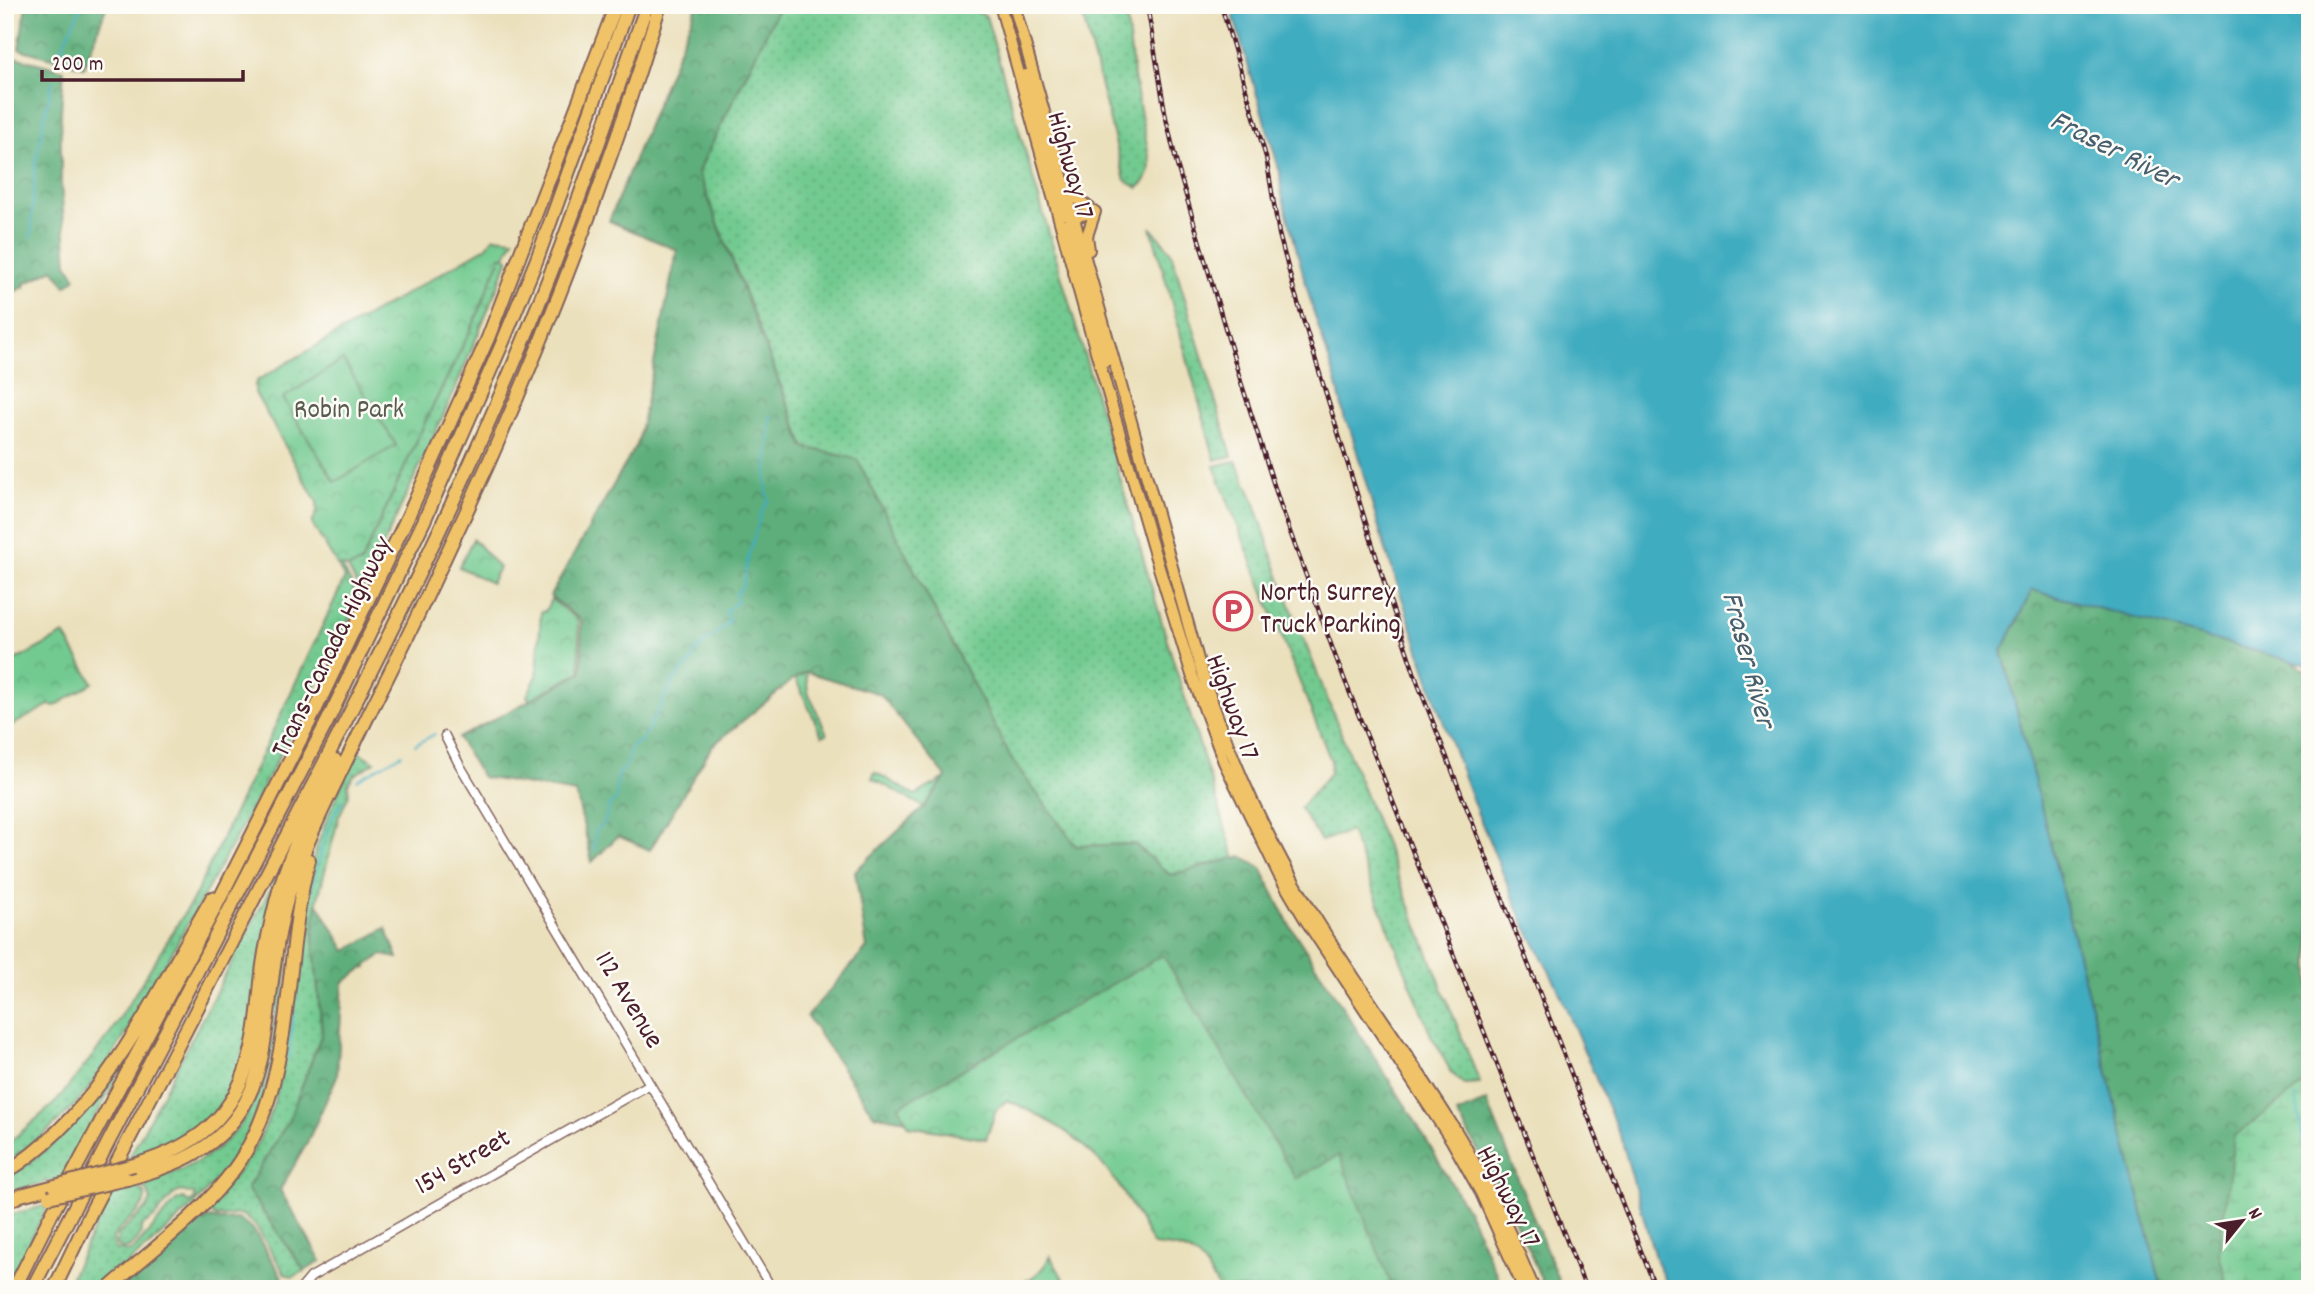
<svg xmlns="http://www.w3.org/2000/svg" width="2315" height="1294" viewBox="0 0 2315 1294" font-family="Dekko,sans-serif">
  <style>
    .grass { fill: url(#grass-dots); stroke: #5e745e; stroke-width: 2 }
    .forest { fill: url(#forest-crowns); stroke: #546652; stroke-width: 2 }
    .wetland { fill: url(#wetland-marsh); stroke: #5e745e; stroke-width: 2 }
    .park { fill: url(#park-crowns); stroke: #5e745e; stroke-width: 2 }
    .pitch { fill: #72ca90; stroke: #5e745e; stroke-width: 2 }
    .water { fill: #41acc0; stroke: #466676; stroke-width: 2 }
    .lines { fill: none; stroke-linecap: round; stroke-linejoin: round }
    .stream { stroke: #41acc0; stroke-width: 2 }
    .tertiary-casing { stroke: #82635e; stroke-width: 11 }
    .trunk-casing { stroke: #82635e; stroke-width: 14 }
    .motorway-casing { stroke: #82635e; stroke-width: 16 }
    .tertiary { stroke: #fff; stroke-width: 8 }
    .trunk { stroke: #f0c369; stroke-width: 10 }
    .motorway { stroke: #f0c369; stroke-width: 12 }
    .rail-casing { stroke: #4a1f2b; stroke-width: 4.5 }
    .rail { stroke: #fdfcf7; stroke-width: 2; stroke-dasharray: 5; stroke-linecap: butt }
    .motorway-bridge-casing { stroke: #82635e; stroke-width: 16; stroke-linecap: butt }
    .motorway-bridge { stroke: #f0c369; stroke-width: 12 }
    .labels { text-anchor: middle; dominant-baseline: central; stroke-width: 5; stroke-linejoin: round; paint-order: stroke }
    .street-label { font-size: 28px; fill: #4a1f2b; stroke: #fdfcf7 }
    .park-label { font-size: 28px; fill: #585b4e; stroke: #fdfcf7 }
    .poi-label { font-size: 28px; fill: #4a1f2b; stroke: #fdfcf7; text-anchor: start }
    .water-label { font-size: 30px; font-style: italic; fill: #465e6e; stroke: #fdfcf7 }
  </style>
  <defs>
    <pattern id="grass-dots" width="8" height="8" patternUnits="userSpaceOnUse" patternTransform="scale(1.75)"><rect width="8" height="8" fill="#72ca90"/><path d="M2 2h.1M6 6h.1" fill="none" stroke="#64ad7c" stroke-width="1.8" stroke-linecap="round"/></pattern>
    <pattern id="forest-crowns" width="20" height="18" patternUnits="userSpaceOnUse" patternTransform="scale(1.75)"><rect width="20" height="18" fill="#5dae7a"/><path d="M2 6a3 3 0 1 1 6 0M12 15a3 3 0 1 1 6 0" fill="none" stroke="#4f8d64"/></pattern>
    <pattern id="wetland-marsh" width="20" height="14" patternUnits="userSpaceOnUse" patternTransform="scale(1.75)"><rect width="20" height="14" fill="#72ca90"/><path d="M1 5h8M5 5V1M11 12h8M15 12V8" fill="none" stroke="#64ad7c"/></pattern>
    <pattern id="park-crowns" width="20" height="18" patternUnits="userSpaceOnUse" patternTransform="scale(1.75)"><rect width="20" height="18" fill="#72ca90"/><path d="M2 6a3 3 0 1 1 6 0M12 15a3 3 0 1 1 6 0" fill="none" stroke="#64ad7c"/></pattern>
  </defs>
  <rect width="100%" height="100%" fill="#fdfcf7"/>
  <filter id="ink" filterUnits="userSpaceOnUse"><feTurbulence type="fractalNoise" baseFrequency=".0143" numOctaves="2"/><feDisplacementMap in="SourceGraphic" scale="14" xChannelSelector="R" yChannelSelector="G"/><feConvolveMatrix kernelMatrix="1 2 1 2 8 2 1 2 1" color-interpolation-filters="sRGB"/></filter>
  <filter id="wash" filterUnits="userSpaceOnUse"><feTurbulence type="fractalNoise" baseFrequency=".00686" numOctaves="4" result="noise"/><feDisplacementMap in="SourceGraphic" scale="28" xChannelSelector="R" yChannelSelector="G"/><feGaussianBlur stdDeviation="1.57" result="paint"/><feColorMatrix in="noise" values="0 0 0 0 0 0 0 0 0 0 0 0 0 0 0 0 0 1.4 0 .05"/><feComposite in="paint" operator="in"/></filter>
  <g filter="url(#wash)">
    <rect width="100%" height="100%" fill="#ebe0bc"/>
    <path class="grass" d="M780,5H961L986,16L1169,647L1235,859L1170,875L1134,844L1076,846L1012,760L805,448L698,172Z
      M1080,5H1125L1134,78L1150,161C1150,174 1148,180 1138,188L1125,180Z
      M1151,227L1171,252L1232,456L1215,460Z
      M501,255L509,259L455,390L361,593L348,568L361,563L426,420L474,323Z
      M1236,461L1253,498L1283,587L1480,1083L1464,1084C1447,1073 1444,1054 1432,1038L1350,831L1321,841L1300,808L1330,773L1331,761L1214,466Z
      M341,564L359,599C305,708 250,815 190,920C157,978 127,1041 85,1093C62,1121 35,1143 5,1164V1146L56,1102L110,1034L195,896L345,578L337,565Z
      M806,672L808,692L827,734L822,736L795,678Z
      M357,751L375,762L353,776L348,784L349,795L339,816L317,902L313,937L322,1033L289,1120L247,1189L305,1271L293,1277L285,1274L256,1226L241,1214L217,1217L209,1212L206,1215V1220L192,1222C216,1196 242,1172 259,1140C292,1074 287,1003 299,933C303,909 307,884 313,860C323,822 341,786 357,751Z
      M875,772L915,795L947,777L924,807L872,778Z
      M281,868L252,1015L241,1056V1068L230,1094L208,1122L178,1145L127,1162Z
      M291,904L294,905C282,996 282,1100 221,1175C186,1218 140,1251 100,1289H65L112,1191L137,1187L145,1194C147,1212 121,1222 113,1238L115,1249L128,1252L135,1248L177,1200L184,1198L188,1203L195,1200L194,1194L181,1191L174,1194L154,1218L141,1227C142,1237 133,1248 123,1249L117,1245L118,1235L146,1209L151,1201L147,1190L136,1183C150,1179 164,1176 178,1171C263,1137 270,1063 278,984C280,957 285,931 291,904Z
      M137,1041L62,1178L5,1193V1180C63,1141 99,1098 137,1041Z
      M48,1205L7,1289H5V1216Z"/>
    <path class="forest" d="M26,5H107L84,67L19,49Z
      M697,5H780L698,172L804,447L857,459L1012,760L1076,846L1134,844L1170,875L1242,856L1261,868L1289,924L1411,1114L1471,1217L1503,1289H1219L1234,1276L1065,1130L1037,1113L1007,1100L996,1110L988,1132L874,1115L807,1016L867,948L855,871L924,807L946,777L880,694L806,672L795,678L712,746L650,850L618,836L592,862L576,793L482,777L458,738L582,673L581,620L550,596L638,442L677,250L609,221Z
      M7,55L64,70L61,111V184L67,263L76,278L66,286L53,269L24,284L25,286L5,297Z
      M2032,590L2289,659L2310,674V1080L2307,1081L2219,1252L2228,1289H2162L2002,651Z
      M317,902L346,951L386,928L398,958L382,955L366,966L367,968L362,969L343,983L337,1076L307,1143L280,1190L321,1261L305,1271L247,1189L289,1120L322,1033L313,937Z
      M1487,1101L1562,1289H1545C1521,1228 1490,1170 1457,1114Z
      M210,1218L220,1220L239,1219L253,1229L282,1277L284,1283L281,1289H118L199,1222Z"/>
    <path class="wetland" d="M2310,1080V1289H2228L2219,1252L2234,1136Z"/>
    <path class="park" d="M494,237L514,239L505,257L501,256L474,323L426,420L361,563L348,568L337,565L312,524L317,511V502L255,393V384L258,380L486,247Z
      M473,539L499,568L491,583L459,567Z
      M551,599L578,620L580,672L529,700L527,696L537,676L541,611L545,612Z
      M64,634L93,683L55,706L49,705L13,725L5,710V662L22,657Z
      M1163,955L1296,1179L1339,1155L1393,1289H1219C1200,1254 1194,1248 1153,1245C1140,1222 1128,1196 1111,1175C1084,1139 1048,1118 1007,1100L996,1110L986,1139L909,1126L899,1106Z
      M1050,1256L1069,1289H1007C1025,1283 1042,1275 1050,1256Z"/>
    <path class="pitch" d="M343,360L396,445L335,482L283,398Z"/>
    <path class="water" d="M1230,5H2310V666L2032,590L2002,651L2162,1289H1669L1656,1261L1621,1138L1556,984L1523,921L1477,812L1440,713L1382,538L1350,428L1345,421L1337,384L1313,310L1281,191L1280,172Z"/>
    <g class="lines">
      <path class="stream" d="M58,55L82,5
        M31,237L35,167L52,81
        M415,745L435,734
        M357,780L402,754
        M594,850L596,829L604,824L609,806L617,798C616,790 616,781 619,774C621,770 625,768 627,764C632,751 625,748 642,740L676,677L694,659V653L729,622L726,611L737,602L736,594L743,585L748,558L762,511L768,502L766,481L771,415
        M289,1058C296,991 301,924 319,860C324,839 330,818 343,800
        M2296,1097L2310,1184
        M1544,1289L1547,1288"/>
    </g>
  </g>
  <g filter="url(#ink)">
    <g class="lines">
      <defs>
        <path id="tertiary" d="M445,736L459,764L772,1289
          M301,1289L311,1277L650,1084"/>
        <path id="trunk" d="M1000,5L1089,327L1152,545L1192,675L1224,762L1279,875L1305,919L1452,1141L1481,1193L1524,1289
          M1014,5L1199,663C1227,751 1264,835 1313,914C1359,989 1413,1060 1459,1136C1489,1185 1512,1236 1534,1289
          M1026,75L1065,214L1074,217L1095,212
          M1070,183L1079,200L1095,212
          M1072,218L1069,223V229L1106,361
          M1089,250L1087,236L1095,212"/>
        <path id="motorway" d="M134,1165C206,1144 242,1109 255,1033C259,1011 260,987 263,965C266,944 271,922 276,902C288,853 314,805 335,760
          M5,1173C106,1109 153,998 212,898
          M127,1179C170,1167 213,1152 239,1113C268,1070 266,1015 274,966C278,935 284,904 295,875C315,821 342,770 367,718C397,659 426,599 454,538C536,365 604,188 660,5
          M5,1203L21,1195L55,1186
          M14,1289L50,1217L216,906L313,715L409,514L488,338L616,5
          M32,1289L327,722L424,521L502,344L537,259L629,5
          M54,1289L93,1208C164,1072 235,937 305,800C382,652 456,503 520,349C568,236 606,121 647,5
          M108,1289C151,1250 201,1215 235,1168C297,1082 282,959 309,860"/>
      </defs>
      <use href="#tertiary" class="tertiary-casing"/>
      <use href="#trunk" class="trunk-casing"/>
      <use href="#motorway" class="motorway-casing"/>
      <use href="#tertiary" class="tertiary"/>
      <use href="#trunk" class="trunk"/>
      <use href="#motorway" class="motorway"/>
      <defs>
        <path id="rail" d="M1147,5L1166,118L1177,165L1241,382L1281,507L1336,658L1586,1289
          M1221,5L1266,157L1279,234L1294,290L1390,601L1418,684L1656,1289"/>
      </defs>
      <use href="#rail" class="rail-casing"/>
      <use href="#rail" class="rail"/>
      <defs>
        <path id="motorway-bridge" d="M55,1186L134,1165
          M49,1197L127,1179"/>
      </defs>
      <use href="#motorway-bridge" class="motorway-bridge-casing"/>
      <use href="#motorway-bridge" class="motorway-bridge"/>
    </g>
  </g>
  <defs>
    <symbol id="parking-ring" viewBox="-11 -11 22 22"><circle r="9.5" fill="#fdfcf7" stroke="#d1495b" stroke-width="1.5"/><path d="M-3.5-5.5H1a3.5 3.5 0 0 1 0 7H-1V5.5H-3.5ZM-1-3.4V-.6H.8a1.4 1.4 0 0 0 0-2.8Z" fill="#d1495b"/></symbol>
  </defs>
  <g fill-rule="evenodd">
    <use href="#parking-ring" x="1211" y="589" width="44" height="44"/>
  </g>
  <g class="labels">
    <g class="street-label">
      <text transform="translate(1068 166) rotate(74)">Highway 17</text>
      <text transform="translate(334 648) rotate(-64)">Trans-Canada Highway</text>
      <text transform="translate(1230 708) rotate(70)">Highway 17</text>
      <text transform="translate(627 1001) rotate(59)">112 Avenue</text>
      <text transform="translate(464 1164) rotate(-30)">154 Street</text>
      <text transform="translate(1506 1198) rotate(63)">Highway 17</text>
    </g>
    <g class="park-label">
      <text x="349" y="412">Robin Park</text>
    </g>
    <g class="poi-label">
      <text x="1260" y="595">North Surrey<tspan x="1260" dy="32">Truck Parking</tspan></text>
    </g>
    <g class="water-label">
      <text transform="translate(2113 152) rotate(27)">Fraser River</text>
      <text transform="translate(1746 660) rotate(75)">Fraser River</text>
    </g>
  </g>
  <rect width="2315" height="1294" fill="none" stroke="#fdfcf7" stroke-width="28"/>
  <g transform="translate(2242 1221) rotate(60)" stroke="#fdfcf7" stroke-width="5" paint-order="stroke">
  <path d="M0-5L12 26L0 18L-12 26Z" fill="#4a1f2b"/>
  <text y="-10" font-size="19" font-weight="bold" text-anchor="middle" fill="#4a1f2b">N</text>
  </g>
  <path d="M42 70v10h201v-10" fill="none" stroke="#4a1f2b" stroke-width="3.5"/>
  <text x="52" y="70" font-size="21" fill="#4a1f2b" stroke="#fdfcf7" stroke-width="5" paint-order="stroke">200 m</text>
</svg>
